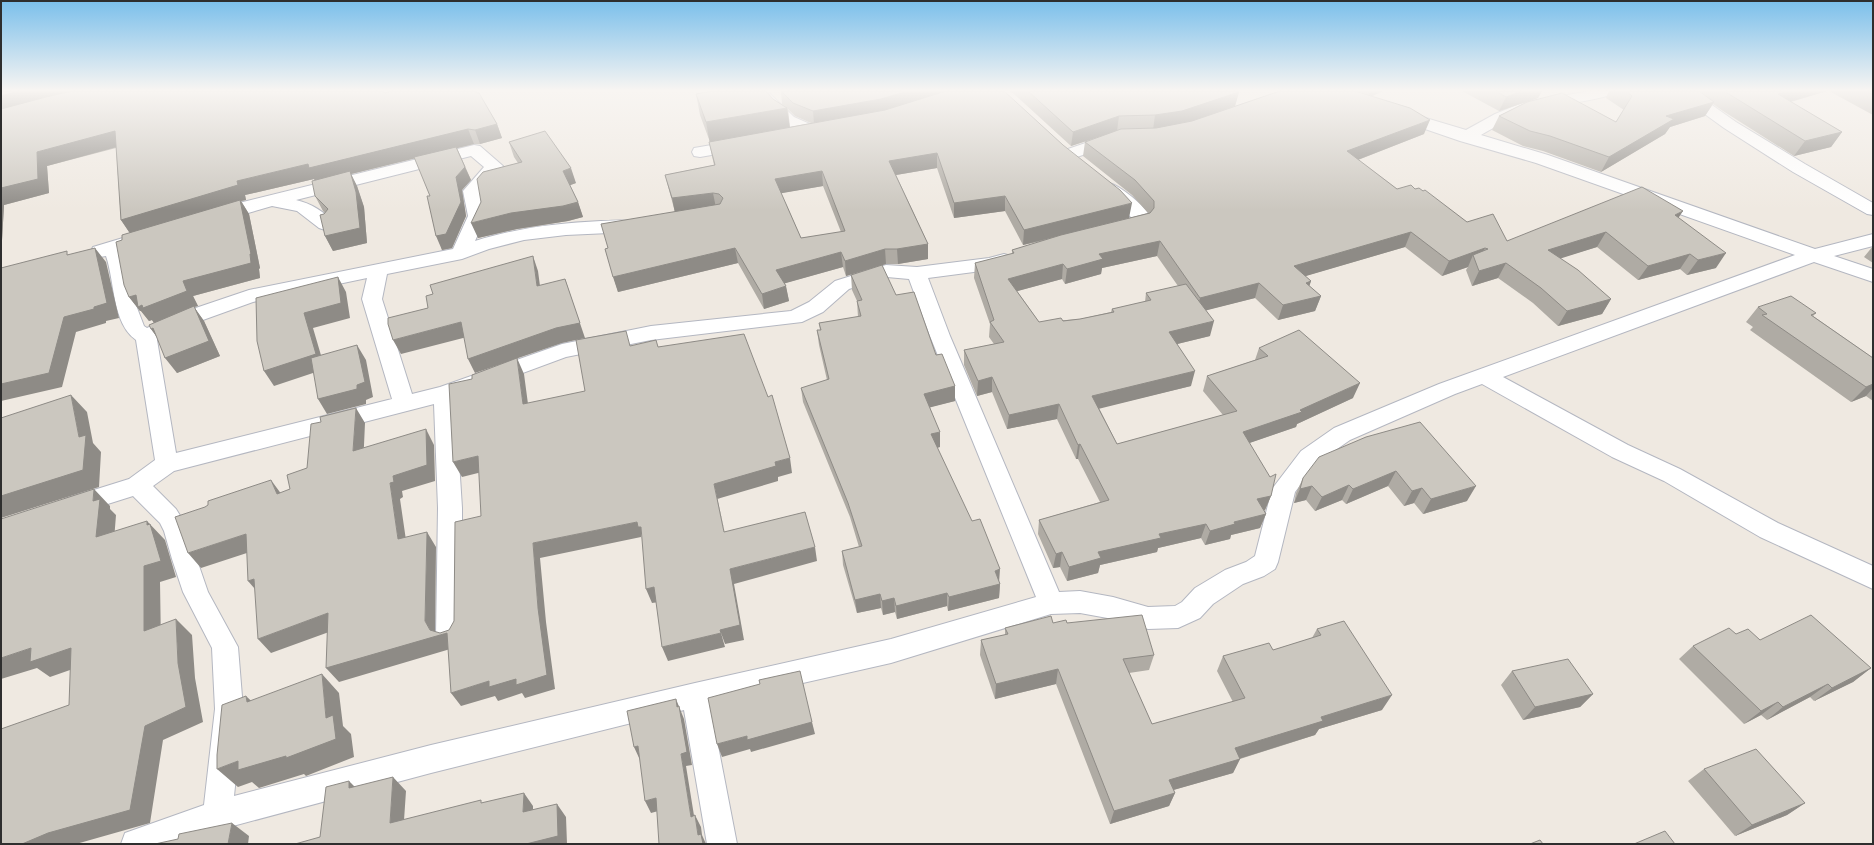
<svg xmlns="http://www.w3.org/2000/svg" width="1874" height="845" viewBox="0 0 1874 845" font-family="'DM Sans',sans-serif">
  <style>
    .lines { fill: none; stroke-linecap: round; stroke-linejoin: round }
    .minor-casing { stroke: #b4b7c1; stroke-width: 2 }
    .minor { fill: #fff; fill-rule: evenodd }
    .wall { fill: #afaba4; fill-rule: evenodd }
    .shaded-wall { fill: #8e8b86 }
    .building { fill: #cbc7bf; stroke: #8e8b86; fill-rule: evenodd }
  </style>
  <rect width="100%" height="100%" fill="#efe9e1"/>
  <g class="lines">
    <defs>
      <path id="minor" d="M750,91H767L794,117L819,128L821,131L819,134C795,140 763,109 750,91Z
        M1590,91H1615L1613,94C1587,103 1560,103 1534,110C1515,115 1498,125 1481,135L1548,155L1815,249L1873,234V246L1834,256L1873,269V282L1814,262L1503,377L1628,445L1680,469L1778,523L1873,566V589L1760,537L1664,481L1612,457L1482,384L1455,394L1350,440L1317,463L1295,492L1278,562L1275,569L1264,576L1243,584L1213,604L1200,618L1178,628L1148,629L1113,619L1080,613L1051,614L891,663L710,704L737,844H707L684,710L431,773L218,830L178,844H121L125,833L204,805L215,709L212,648L183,592L172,559L164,531L160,523L133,496L73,515L65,513L61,506L65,499L129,479L155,460L136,340C112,323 115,282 106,256L100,257L93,255L91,251L93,247L146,231L153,233L155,237L153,241L123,251L127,263L134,300L144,326L147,328L175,315L249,290L453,249L468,216L463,191L484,167L471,156L296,200C310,203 326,212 334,224L331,228L325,230L319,228L297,211L272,206L217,222L211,220L208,216L211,212L239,203L474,145L480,146L503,166L481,194L486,216L475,241C516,228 558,223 601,221C613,221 626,219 637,222L640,226L637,230L631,232L566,235L524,240L489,249L462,259L387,274L382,299L412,394L440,387L562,344L651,326L791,311L809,302L835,281L886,265L917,267L989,258L1004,254L1011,256L1013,260L1011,264L989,270L928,278L950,336L1059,592L1080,591L1113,597L1148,607L1175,606L1182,602L1195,588L1225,570L1246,562L1255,556L1272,489L1301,451L1334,428L1439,384L1795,255L1536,163L1460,141L1393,118L1391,115L1393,112L1399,110L1466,130L1495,114L1522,103ZM887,277L909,279L930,336L1036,597L891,639L695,683L431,745L234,796L243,709L238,647L208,592L184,522L176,509L153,486L174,471L434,404L438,508L436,635L440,643L449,646L458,643L462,635V508L455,398L566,357L651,340L802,322L823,312L849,289ZM367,278L362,299L392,399L176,453L157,340L189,325L253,302Z
        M1673,91H1692L1736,122L1805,164L1873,203V215L1867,214L1793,172L1724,128Z
        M1112,134L1118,135L1120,139L1118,143L1068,160L1062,159L1060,155L1062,151Z
        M740,140L746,141L748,145L746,149L700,157L694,156L692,152L694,148L700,147Z
        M1109,183C1119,185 1147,207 1150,217C1151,220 1149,223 1147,226L1118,233L1112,231L1109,227L1112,223L1132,218L1100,188L1103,184Z"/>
    </defs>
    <use href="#minor" class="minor-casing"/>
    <use href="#minor" class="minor"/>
  </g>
  <path class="wall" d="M1,91L385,93L497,124L502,138L480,144H474L457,148L471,180L462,190L466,216L452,248L442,250L430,196L415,158L351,174L357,186L364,207L367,243L333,251L325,236L324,214L325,213L323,211L315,196V180L314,179L245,195L246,200L241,201L249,214L260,268L259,269L260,278L193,296L198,306L194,307L204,321L220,356L177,373L156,336L151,329L154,323L152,320L149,321L141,311H140L129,297L122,240L130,233L121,220L116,148L47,166L49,193L4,205L1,258Z
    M781,91H1004L1129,218L1148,213L1132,195L1083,156L1085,142L1117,131L1071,146L1014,94L1009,91H1238L1239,92L1235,106L1280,91H1383L1372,96L1424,134L1358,160L1397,189H1415L1423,191L1467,222L1507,241L1679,218L1716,268L1687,275L1680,269L1638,280L1597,247L1560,258L1611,299L1602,314L1558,326L1533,303L1498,278L1472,286L1466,270L1468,267L1442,276L1405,247L1305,276L1311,281L1309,286L1321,296L1315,311L1278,320L1255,298L1206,310L1210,336L1177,344L1191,386L1099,408L1117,444L1223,415L1203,391L1207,376L1255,360L1259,348L1353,398L1297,424L1296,427L1249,443L1271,496L1265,510L1264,511L1266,514L1260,528L1231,535L1230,539L1205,545L1201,538L1158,548L1157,552L1100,565L1098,573L1067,581L1060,567L1053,568L1038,534L1039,520L1100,502L1078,459H1076L1057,419L1007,429L992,392L977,396L964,365V350L994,344L989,337L990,324L974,278L975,263L1012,254V250L1042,241L1023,245L1005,211L954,218L937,168L896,175L928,244V259L898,264H886L846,276L843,267L785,283L789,301L764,309L738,263L618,292L605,249L608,248L675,212L665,175L714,165L709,142H710L700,115L696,94L773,99L786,107L782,104ZM788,109L795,116L811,123L790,127ZM823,186L841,232L801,238L781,193ZM1157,256L1178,286L1146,293L1145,302L1112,309L1111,312L1080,319L1039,322L1017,291L1062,279L1065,284L1101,274L1102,268Z
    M1462,91H1542L1538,98L1528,102L1616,122L1624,110L1606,98L1609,91H1827L1791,102L1842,132L1831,147L1794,156L1723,111L1713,104L1705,116L1670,127L1665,134L1601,172L1543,151L1523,146L1492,130L1499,116L1527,102L1499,111Z
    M1829,91H1873V115Z
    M509,142L576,183L570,185L578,202L583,217L568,221L517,229L478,238L518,163L514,157Z
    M1873,246V263L1864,257Z
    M851,275L896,295L936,355L955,386V401L930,407L940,447L937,448L999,582L1000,584L999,598L948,611L947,606L897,619L895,612L883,615L881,608L857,613L843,565L842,551L859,547L850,517L803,402L801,388L827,380L819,345L817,330H820L819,323L858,317L857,301L852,290Z
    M1758,307L1816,313L1813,316L1873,358V401L1866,396L1851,402L1750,330L1753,327L1746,322Z
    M1366,437L1467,501L1423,514L1414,503L1404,506L1388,486L1346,504L1342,500L1315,511L1306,500L1294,503L1296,493L1303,478Z
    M1053,623H1067L1154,655L1149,670L1129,673L1152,724L1233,702L1217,671L1223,656L1273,650L1312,638L1317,629L1382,710L1319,729L1315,735L1240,759L1233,773L1173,790L1175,793L1169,806L1110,824L1056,684L995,699L980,655L981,640L1005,635V628Z
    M1736,634L1760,640L1871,668L1853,682L1814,701L1810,697L1767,720L1761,715L1744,724L1679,659L1693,646Z
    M1512,671L1593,694L1580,707L1523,720L1501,685Z
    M1704,769L1805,803L1787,815L1735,836L1688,781Z"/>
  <path class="shaded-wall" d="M19,91H88L1,113V96Z
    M908,91H950L882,113L814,124L813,111Z
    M1370,91H1383L1368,98Z
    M1522,91H1542L1538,98L1499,111L1506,97Z
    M1787,91H1827L1769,108L1778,94Z
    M1239,92L1235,106L1180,126L1153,130L1155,115Z
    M1714,102L1705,116L1670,127L1665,134L1601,172L1609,157L1666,116Z
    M787,108L790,129L710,144L706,122Z
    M1119,116L1117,131L1071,146L1073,132Z
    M1430,120L1424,134L1342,166L1347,151Z
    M497,124L502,138L480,144L475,130Z
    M468,129L474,144L351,174L357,186L364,207L367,243L333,251L325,236L360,228L316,182L314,179L245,195L246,200L241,201L249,214L260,268L259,269L260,278L193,296L198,306L194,307L204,321L220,356L177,373L165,358L154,323L152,320L149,321L141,311H140L129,297L183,281L131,235L121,220L237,181L308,164Z
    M115,131L124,145L47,166L49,193L4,205L1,258V188L37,152Z
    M1842,132L1831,147L1794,156L1805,141Z
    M937,153V168L890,176L889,161Z
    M465,167L471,180L462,190L466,216L452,248L442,250L436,236L456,177Z
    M571,168L576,183L568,186L563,171Z
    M822,171L823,186L777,194L775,179Z
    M713,193L716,208L675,213L672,198Z
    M1005,196V211L954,218V203Z
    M578,202L583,217L568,221L517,229L478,238L471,223L511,213Z
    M1132,203L1129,218L1023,245L1024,230Z
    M1683,211L1673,226L1675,215Z
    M1411,232L1405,247L1289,281L1294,266Z
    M1606,232L1597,247L1540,265L1548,250Z
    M1160,241L1157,256L1102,268L1101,274L1065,284L1067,269L1099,254Z
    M928,244V259L898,264L897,249Z
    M95,248L106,262L119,318L106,321V323L76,332L62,387L1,401V384L64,317Z
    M735,248L738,263L618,292L613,277Z
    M1485,248L1478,263L1473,255L1468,267L1442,276L1449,261Z
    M885,249L886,264L846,276L845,261Z
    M841,252L843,267L779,285L776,270Z
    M1726,253L1716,268L1687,275L1698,260Z
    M1690,254L1680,269L1638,280L1648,266Z
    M533,256L538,271L542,301L537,286Z
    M1506,263L1498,278L1472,286L1479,271Z
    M1063,264L1062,279L1007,294L1008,279Z
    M338,277L346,292L350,318L313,328L325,369L274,386L264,371L304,313Z
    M565,279L585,338L562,343L475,373L468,359Z
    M1311,281L1306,296V283Z
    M1259,283L1255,298L1196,313L1200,298Z
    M786,286L789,301L764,309L762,294Z
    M1321,296L1315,311L1278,320L1283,305Z
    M1611,299L1602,314L1558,326L1567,311Z
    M1214,321L1210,336L1165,347L1169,332Z
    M461,322L467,337L401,354L393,340Z
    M153,328L162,344L151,329Z
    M357,345L366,360L373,397L366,400V404L327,414L318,399Z
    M517,358L524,374L530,419L523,404Z
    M1195,371L1191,386L1090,411L1092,396Z
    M992,377V392L977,396L978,381Z
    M1360,383L1353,398L1297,424L1296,427L1238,447L1243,432L1300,410Z
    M1873,384V388L1866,396L1851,402L1866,387Z
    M955,386V401L924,409V394Z
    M71,395L87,412L93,443L101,452L99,487L1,518V496L79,437Z
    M1059,404L1057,419L1007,429L1009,415Z
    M356,408L365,423L363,467L353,451Z
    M426,429L434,445L435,481L402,491L403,497L400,499L408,554L398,539L390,483L393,476Z
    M940,432V447L931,449V434Z
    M1080,444L1078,459H1076L1078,445Z
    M478,456L486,471L462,477L453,462Z
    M790,458L792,473L778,477V481L717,499L728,547L714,484L775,462Z
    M1396,471L1388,486L1346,504L1353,489Z
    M271,480L282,495L277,494Z
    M1349,485L1342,500L1315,511L1322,497Z
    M1312,486L1306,500L1294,503L1300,489Z
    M1476,486L1467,501L1423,514L1431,499Z
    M1422,488L1414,503L1404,506L1412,491Z
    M94,489L110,506V509L116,515L113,553L96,537L93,501Z
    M1271,496L1265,510L1251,514L1257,499Z
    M1266,514L1260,528L1231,535L1230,539L1205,545L1210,531L1234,522Z
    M147,521L165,540L176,577L160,582L161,646L144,631V566Z
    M637,522L641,527V537L540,558L546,622L555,689L525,698L522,693L498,701L495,696L461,706L451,693L489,681L538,608L533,543Z
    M1206,524L1201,538L1158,548L1157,552L1100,565L1098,573L1067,581L1069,567L1098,552L1159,534Z
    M427,532L436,547L435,636L447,633L457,647L339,682L326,668L430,630L425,621Z
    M246,534L259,549L201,568L188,553Z
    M815,547L817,561L734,584L744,640L725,644L720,630L730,569Z
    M1062,552L1060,567L1053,568L1056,554Z
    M1000,569L999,583L995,571Z
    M254,579L261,596L248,581Z
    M1000,584L999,598L948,611L949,597Z
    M654,587L659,602L652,603L646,589Z
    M947,593V606L897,619L896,606Z
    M880,594L881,608L857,613L855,600Z
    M894,598L895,612L883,615L882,601Z
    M328,613L340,628L271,653L258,639Z
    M176,619L192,635L195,678L203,722L163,740L150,823L76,844H22L145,726L178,663Z
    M721,633L725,647L668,661L662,647Z
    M31,648H71L90,663L50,677L37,668L1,679V658Z
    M1871,668L1853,682L1814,701L1832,688Z
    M1058,669L1056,684L995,699L996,684Z
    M322,674L339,693L343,726L351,734L354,757L306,776L304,774L259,788L252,782L238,787L217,769L238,761L286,756L326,718Z
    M1828,684L1810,697L1767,720L1783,707Z
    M1593,694L1580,707L1523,720L1535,707Z
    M1392,695L1382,710L1319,729L1315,735L1232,761L1240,759L1233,773L1163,793L1169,780L1235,748L1321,717Z
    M246,696L266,715L247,702Z
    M676,699L684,719L692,765L686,766L696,828L691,817L681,754L677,707Z
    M1778,702L1761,715L1744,724L1761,711Z
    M812,722L815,734L751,752L750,749L722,757L717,744L747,736Z
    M638,746L640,760L634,747Z
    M393,777L406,791L403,835L390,823Z
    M349,781L363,795L349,788Z
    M524,793L533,806V825L523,812Z
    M1175,793L1169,806L1110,824L1114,811Z
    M656,798L662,810L651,813L645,801Z
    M1805,803L1787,815L1735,836L1752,825Z
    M557,804L566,817L567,844H526Z
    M695,815L701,827L702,835L706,844H703L698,835Z
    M232,823L249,836L248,844H228Z"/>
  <path class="building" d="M1,91H19L1,96Z
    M72,91H383L385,93L391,91H476L477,93H479L497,124L475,130L468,129L309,168L308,164L237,181L238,185L121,220L115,131L37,152L38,179L1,188V109L46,97Z
    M712,91H766L773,99L787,108L706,122L696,94Z
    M781,91H908L881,99L813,111L793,103Z
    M946,91H1004L1063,145L1120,190L1132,203L1024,230L1005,196L954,203L937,153L889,161L928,244L897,249H885L845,261L841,252L776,270L786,286L762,294L735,248L613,277L605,249L608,248L601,224L720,204L723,198L719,194L713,193L672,198L665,175L715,165L709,142L885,110ZM822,171L845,231L801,238L775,179Z
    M1028,91H1238L1239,92L1182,111L1155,115L1119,116L1073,132Z
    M1280,91H1355L1410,108L1430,120L1347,151L1397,189L1411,185L1415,189L1419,188L1423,191L1425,190L1467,222L1493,214L1507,241L1642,187L1683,211L1675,215L1726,253L1698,260L1690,254L1648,266L1606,232L1548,250L1578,270L1611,299L1567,311L1541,288L1506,263L1479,271L1473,255L1488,249L1485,248L1449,261L1411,232L1294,266L1311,281L1306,283L1321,296L1283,305L1259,283L1200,298L1160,241L1099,254L1103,259L1067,269L1063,264L1008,279L1039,322L1061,318L1063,321L1080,319L1114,312L1112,309L1151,300L1146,293L1186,284L1214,321L1169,332L1195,371L1092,396L1117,444L1237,411L1207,376L1268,356L1259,348L1299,330L1360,383L1300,410L1302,412L1243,432L1270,477L1276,474L1271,496L1257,499L1266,514L1234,522L1235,524L1210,531L1206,524L1159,534L1161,538L1098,552L1101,558L1069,567L1062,552L1056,554L1039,520L1109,500L1080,444L1078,445L1059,404L1009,415L992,377L978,381L964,350L1004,342L990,322L994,320L975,263L1014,253L1012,250L1061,235L1150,213L1154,208V201L1135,180L1085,142L1121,129L1156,128L1192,121Z
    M1496,91H1522L1506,97Z
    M1626,91H1699L1714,102L1666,116L1674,119L1609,157L1550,136L1530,131L1499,116L1527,102L1562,93L1616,122L1632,96Z
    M1724,91H1787L1778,94L1842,132L1805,141Z
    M1866,91H1873V95Z
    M545,131L571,168L563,171L578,202L563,206L511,213L471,223L481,202L477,179L483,172L522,162L509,142Z
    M456,147L465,167L456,177L461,202L446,234L436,236L427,196H430L414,157Z
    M350,171L356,192L360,228L325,236L320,215L324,214L328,209L315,196L312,181Z
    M240,200L251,254H250L251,263L183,281L187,291L143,308L142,305L138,307L136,295L129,297L124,285L116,242L122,240V235Z
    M95,248L107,303L94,307V309L64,317L49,373L1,384V268L67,251V255Z
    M533,256L537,286L565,279L580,323L556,328L468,359L461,322L393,340L388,324V318L428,308L426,296L433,294L430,285Z
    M882,265L896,295L914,292L936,355L942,354L955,386L924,394L940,432L931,434L972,521L980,519L1000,569L995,571L1000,584L949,597L947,593L896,606L894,598L882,601L880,594L855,600L842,551L862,546L848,503L801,388L829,379L817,330H821L819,323L861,316L857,301L862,300L851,275Z
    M338,277L341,303L304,313L316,354L264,371L257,341L256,298Z
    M1791,296L1816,313L1811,315L1873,358V384L1866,387L1762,315L1767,314L1758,307Z
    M194,306L209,341L165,358L153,328L151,329L149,325Z
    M626,331L630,346L656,340L658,347L744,334L768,397L772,395L790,458L775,462L776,466L714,484L724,532L805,512L815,547L730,569L740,625L720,630L721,633L662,647L654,587L646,589L641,527H638L637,522L533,543L538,608L547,675L516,685V679L489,687V681L451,693L447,633L326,668L328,613L258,639L254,579L248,581L246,534L188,553L175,517L205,507L208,505V501L271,480L277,494L290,489L287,475L307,468L311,424L321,422L320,417L356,408L353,451L426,429L427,465L393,476L394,482L390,483L398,539L427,532L425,621L430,630L440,633L449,630L454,621L455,522L481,516L478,456L453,462L449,384L472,379V375L517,358L523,404L585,391L576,340Z
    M357,345L365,382L357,385V389L318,399L311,358Z
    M71,395L79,437L86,435L83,470L1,496V418Z
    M1420,422L1476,486L1431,499L1422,488L1412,491L1396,471L1353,489L1349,485L1322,497L1312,486L1300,489L1303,478L1319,457L1366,437Z
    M94,489L93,501L100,499L96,537L147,521V525L150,524L161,561L144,566V631L176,619L178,663L186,707L145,726L130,810L48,833L22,844H1V729L69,705L71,648L30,662L31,648L1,658V519Z
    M1142,615L1154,655L1123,659L1152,724L1245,698L1223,656L1269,643L1273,650L1321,635L1317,629L1344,621L1392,695L1321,717L1323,721L1235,748L1240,759L1169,780L1175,793L1114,811L1058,669L996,684L981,640L1008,634L1005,628L1051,616L1053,623L1066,620L1067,623Z
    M1811,615L1871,668L1832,688L1828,684L1783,707L1778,702L1761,711L1693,646L1729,628L1736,634L1748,629L1760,640Z
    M1568,659L1593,694L1535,707L1512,671Z
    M800,671L812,722L747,740V736L717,744L708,698L760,684L759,680Z
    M322,674L326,718L333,715L336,739L286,758V756L238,770V761L217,769V755L222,705L246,696L247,702Z
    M676,699L677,707L679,706L687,752L681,754L691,817L695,815L698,835L701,834L703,844H659L656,798L645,801L638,746L634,747L627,711Z
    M1756,749L1805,803L1752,825L1704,769Z
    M393,777L390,823L481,800V803L524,793L523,812L557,804L558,836L526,844H295L320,837L326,787L349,781V788Z
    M232,823L228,844H155L178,839L179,834Z
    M1665,831L1675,844H1634Z
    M1540,840L1543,844H1530Z"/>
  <linearGradient id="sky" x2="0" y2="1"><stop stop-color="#7abfeb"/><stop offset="0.43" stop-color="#f8f5f2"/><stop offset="1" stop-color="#f8f5f2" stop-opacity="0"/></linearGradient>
  <rect width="1874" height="210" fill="url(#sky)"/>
  <rect width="1874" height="845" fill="none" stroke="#2e2e2e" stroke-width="4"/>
</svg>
